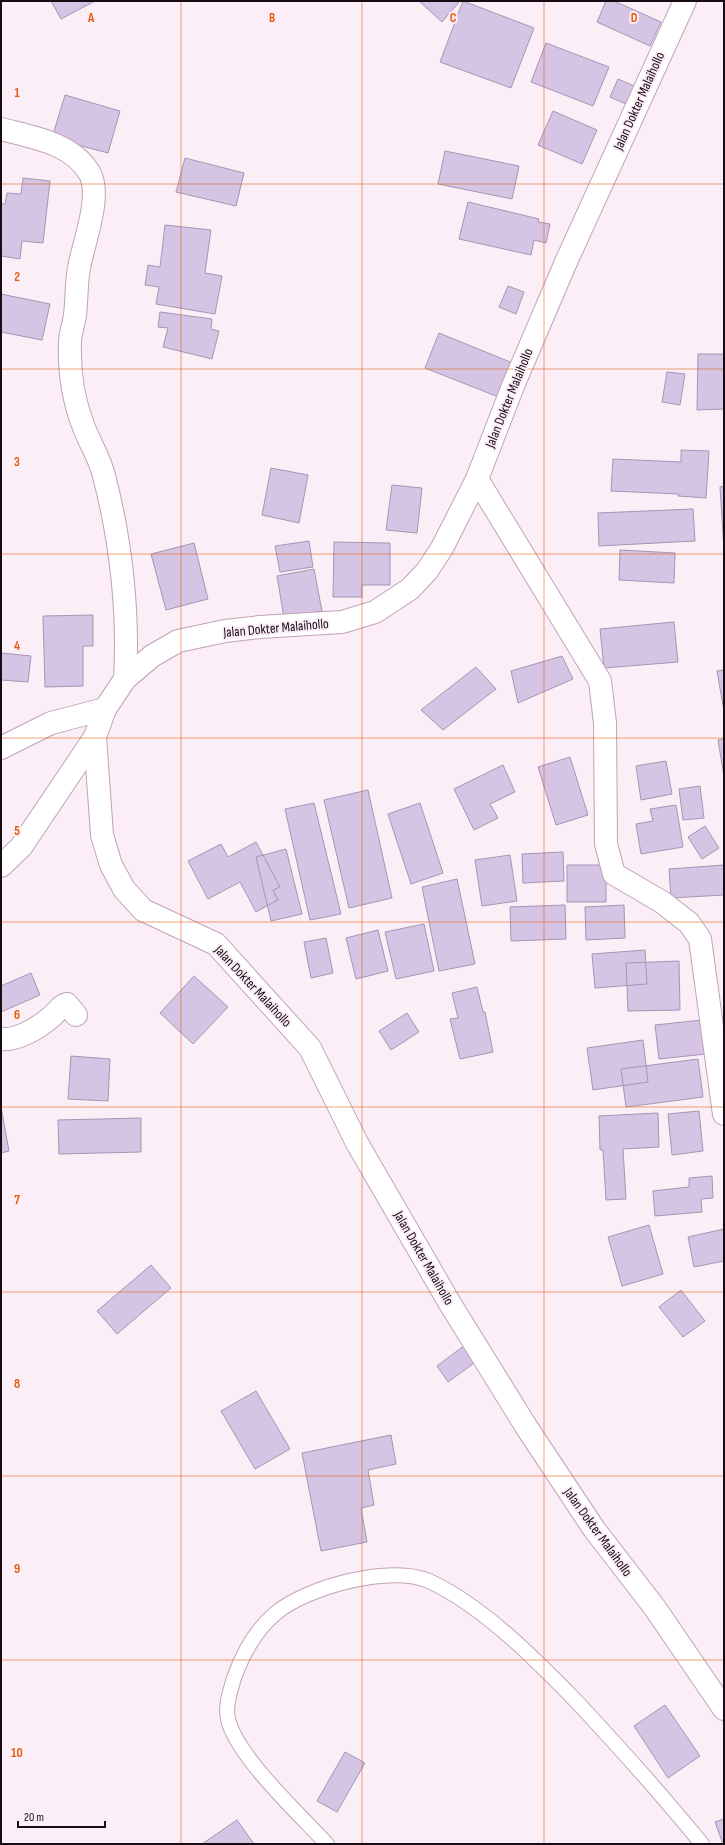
<svg xmlns="http://www.w3.org/2000/svg" width="725" height="1845" viewBox="0 0 725 1845" font-family="'Sofia Sans Condensed',sans-serif">
  <style>
    .building { fill: #d5c4e4; stroke: #a695b3 }
    .lines { fill: none; stroke-linecap: round; stroke-linejoin: round }
    .service-casing { stroke: #c2a2b8; stroke-width: 16 }
    .minor-casing { stroke: #c2a2b8; stroke-width: 24 }
    .secondary-casing { stroke: #c2a2b8; stroke-width: 24 }
    .service { stroke: #fff; stroke-width: 14 }
    .minor { stroke: #fff; stroke-width: 22 }
    .secondary { stroke: #fff; stroke-width: 22 }
    .grid { fill: none; stroke: #e8590c; stroke-width: 1; stroke-opacity: 0.55 }
    .labels { text-anchor: middle; dominant-baseline: central; stroke-width: 4; stroke-linejoin: round; paint-order: stroke }
    .street-label { font-size: 14px; fill: #170c14; stroke: #fbeef7 }
    .grid-label { font-size: 13px; text-anchor: middle; font-weight: bold; fill: #e8590c; stroke: #fbeef7; stroke-width: 4; stroke-linejoin: round; paint-order: stroke }
  </style>
  <rect width="100%" height="100%" fill="#fbeef7"/>
  <path class="building" d="M51,1H95L61,19Z
    M419,1H460L442,22Z
    M463,1L534,28L511,88L440,62Z
    M606,1H614L661,22L650,46L597,22Z
    M546,43L609,67L593,106L531,82Z
    M618,79L634,86L626,104L610,97Z
    M65,95L120,111L108,153L52,138Z
    M553,111L597,130L582,164L538,145Z
    M445,151L519,166L512,199L438,184Z
    M185,158L244,173L236,206L176,192Z
    M23,178L50,181L43,243L22,241L20,259L1,256V204H5L7,193L21,194Z
    M468,202L539,219L538,222L550,224L546,243L534,240L531,255L459,239Z
    M165,225L211,230L205,273L222,276L215,314L156,304L159,287L145,285L148,265L160,267Z
    M508,286L524,292L516,314L499,307Z
    M1,294L50,304L42,340L1,332Z
    M160,312L212,319L211,329L219,331L212,359L163,347L168,328L158,327Z
    M439,333L515,364L501,398L425,368Z
    M698,354H724V409L697,410Z
    M667,372L685,374L680,405L662,402Z
    M681,450L709,451L706,498L678,496L679,494L611,491L613,459L681,462Z
    M271,468L308,475L299,523L262,515Z
    M392,485L422,488L417,533L386,530Z
    M724,486V549L720,487Z
    M693,509L695,541L599,546L598,513Z
    M309,541L313,567L280,572L275,546Z
    M334,542L390,543V585H362V597H333Z
    M194,543L208,599L166,610L151,554Z
    M620,550L675,553L674,583L619,580Z
    M314,569L322,611L284,618L277,576Z
    M93,615V646H83V686L45,687L43,616Z
    M674,622L678,662L604,668L600,629Z
    M1,653L31,656L28,682L1,680Z
    M562,656L573,679L518,703L511,671Z
    M476,667L496,689L443,730L421,710Z
    M724,670V711L717,671Z
    M724,739V776L718,740Z
    M570,757L588,815L556,825L538,767Z
    M666,761L672,794L641,800L636,766Z
    M503,765L515,792L490,804L498,818L474,830L454,789Z
    M700,786L704,818L683,820L679,789Z
    M368,790L392,898L349,908L324,800Z
    M314,803L341,914L310,920L285,809Z
    M420,803L443,873L411,884L388,814Z
    M676,805L683,847L641,854L636,824L653,821L650,809Z
    M705,826L719,848L702,859L688,837Z
    M256,842L280,887L273,890L278,900L256,912L240,882L208,899L188,861L221,844L228,857Z
    M286,849L302,914L271,921L256,857Z
    M563,852L564,881L523,883L522,854Z
    M510,855L517,901L482,906L475,860Z
    M567,865H606V902H567Z
    M724,865V895L671,898L669,869Z
    M457,879L475,964L439,971L422,887Z
    M565,905L566,939L511,941L510,907Z
    M624,905L625,938L586,940L585,907Z
    M424,924L434,971L396,979L385,932Z
    M378,930L388,971L356,979L346,938Z
    M326,938L333,973L311,978L304,942Z
    M645,950L647,984L595,988L592,954Z
    M679,961L680,1010L628,1011L626,963Z
    M31,973L40,995L1,1012V986Z
    M194,976L228,1007L193,1044L160,1013Z
    M477,987L483,1012H485L493,1052L460,1059L450,1019L458,1018L452,993Z
    M407,1013L419,1032L391,1050L379,1031Z
    M702,1020L706,1054L659,1059L655,1025Z
    M643,1040L648,1082L593,1090L587,1048Z
    M71,1056L110,1059L108,1101L68,1099Z
    M698,1059L703,1097L626,1107L621,1069Z
    M1,1107L9,1151L1,1153Z
    M699,1111L703,1151L672,1155L668,1114Z
    M658,1113L659,1147L623,1149L626,1199L606,1200L603,1150H600L599,1116Z
    M141,1118V1152L59,1154L58,1120Z
    M712,1176L713,1198L701,1199L702,1212L655,1216L653,1191L689,1187V1178Z
    M649,1225L663,1274L622,1286L608,1237Z
    M724,1229V1261L694,1267L688,1237Z
    M151,1265L171,1288L117,1334L97,1311Z
    M681,1290L705,1321L683,1337L659,1307Z
    M465,1345L477,1361L448,1382L437,1366Z
    M256,1391L290,1449L255,1469L221,1411Z
    M391,1435L396,1464L368,1470L374,1505L361,1508L367,1542L321,1551L302,1453Z
    M665,1705L700,1756L668,1778L634,1726Z
    M345,1752L365,1763L337,1812L317,1801Z
    M724,1819V1844H723L715,1822Z
    M237,1820L254,1844H202Z"/>
  <g class="lines">
    <defs>
      <path id="service" d="M327,1844C299,1814 241,1760 229,1723C224,1708 230,1692 234,1678C243,1653 255,1630 276,1613C307,1587 391,1564 429,1581C483,1606 535,1659 576,1701C620,1748 662,1795 702,1844"/>
      <path id="minor" d="M1,129C32,137 73,143 90,174C102,197 83,244 79,268C76,283 77,299 75,315C74,324 70,333 70,342C69,369 73,399 83,425C89,442 100,458 104,476C121,541 129,613 125,679
        M477,479L600,681L605,723L606,844L614,874L662,902L689,923L700,939L724,1114
        M1,748L51,723L105,709
        M1,866L21,847L95,737
        M1,1039C17,1041 38,1028 50,1018C57,1013 59,1006 67,1004L76,1015"/>
      <path id="secondary" d="M685,1L566,262L513,386L477,479L442,548L427,571L410,589L375,612L342,622L260,627L225,631L178,641L152,656L125,679L105,709L95,737L102,835L111,865L124,889L143,910L216,944L310,1048L357,1143L449,1302L527,1428L594,1529L655,1608L724,1709"/>
    </defs>
    <use href="#service" class="service-casing"/>
    <use href="#minor" class="minor-casing"/>
    <use href="#secondary" class="secondary-casing"/>
    <use href="#service" class="service"/>
    <use href="#minor" class="minor"/>
    <use href="#secondary" class="secondary"/>
  </g>
  <path class="grid" d="M181,1V1844M362,1V1844M544,1V1844M1,184H724M1,369H724M1,554H724M1,738H724M1,922H724M1,1107H724M1,1292H724M1,1476H724M1,1660H724"/>
  <g class="labels">
    <g class="street-label">
      <text transform="translate(639 101) rotate(-66)">Jalan Dokter Malaihollo</text>
      <text transform="translate(509 398) rotate(-68)">Jalan Dokter Malaihollo</text>
      <text transform="translate(276 628) rotate(-5)">Jalan Dokter Malaihollo</text>
      <text transform="translate(253 986) rotate(47)">Jalan Dokter Malaihollo</text>
      <text transform="translate(424 1258) rotate(60)">Jalan Dokter Malaihollo</text>
      <text transform="translate(598 1532) rotate(54)">Jalan Dokter Malaihollo</text>
    </g>
  </g>
  <g class="grid-label">
    <text x="91" y="22">A</text>
    <text x="272" y="22">B</text>
    <text x="453" y="22">C</text>
    <text x="634" y="22">D</text>
    <text x="17" y="97">1</text>
    <text x="17" y="281">2</text>
    <text x="17" y="466">3</text>
    <text x="17" y="650">4</text>
    <text x="17" y="835">5</text>
    <text x="17" y="1019">6</text>
    <text x="17" y="1204">7</text>
    <text x="17" y="1388">8</text>
    <text x="17" y="1573">9</text>
    <text x="17" y="1757">10</text>
  </g>
  <rect width="725" height="1845" fill="none" stroke="#170c14" stroke-width="4"/>
  <path d="M18 1821v6h87v-6" fill="none" stroke="#170c14" stroke-width="2"/>
  <text x="24" y="1821" font-size="12" fill="#170c14" stroke="#fbeef7" stroke-width="3" paint-order="stroke">20 m</text>
</svg>
